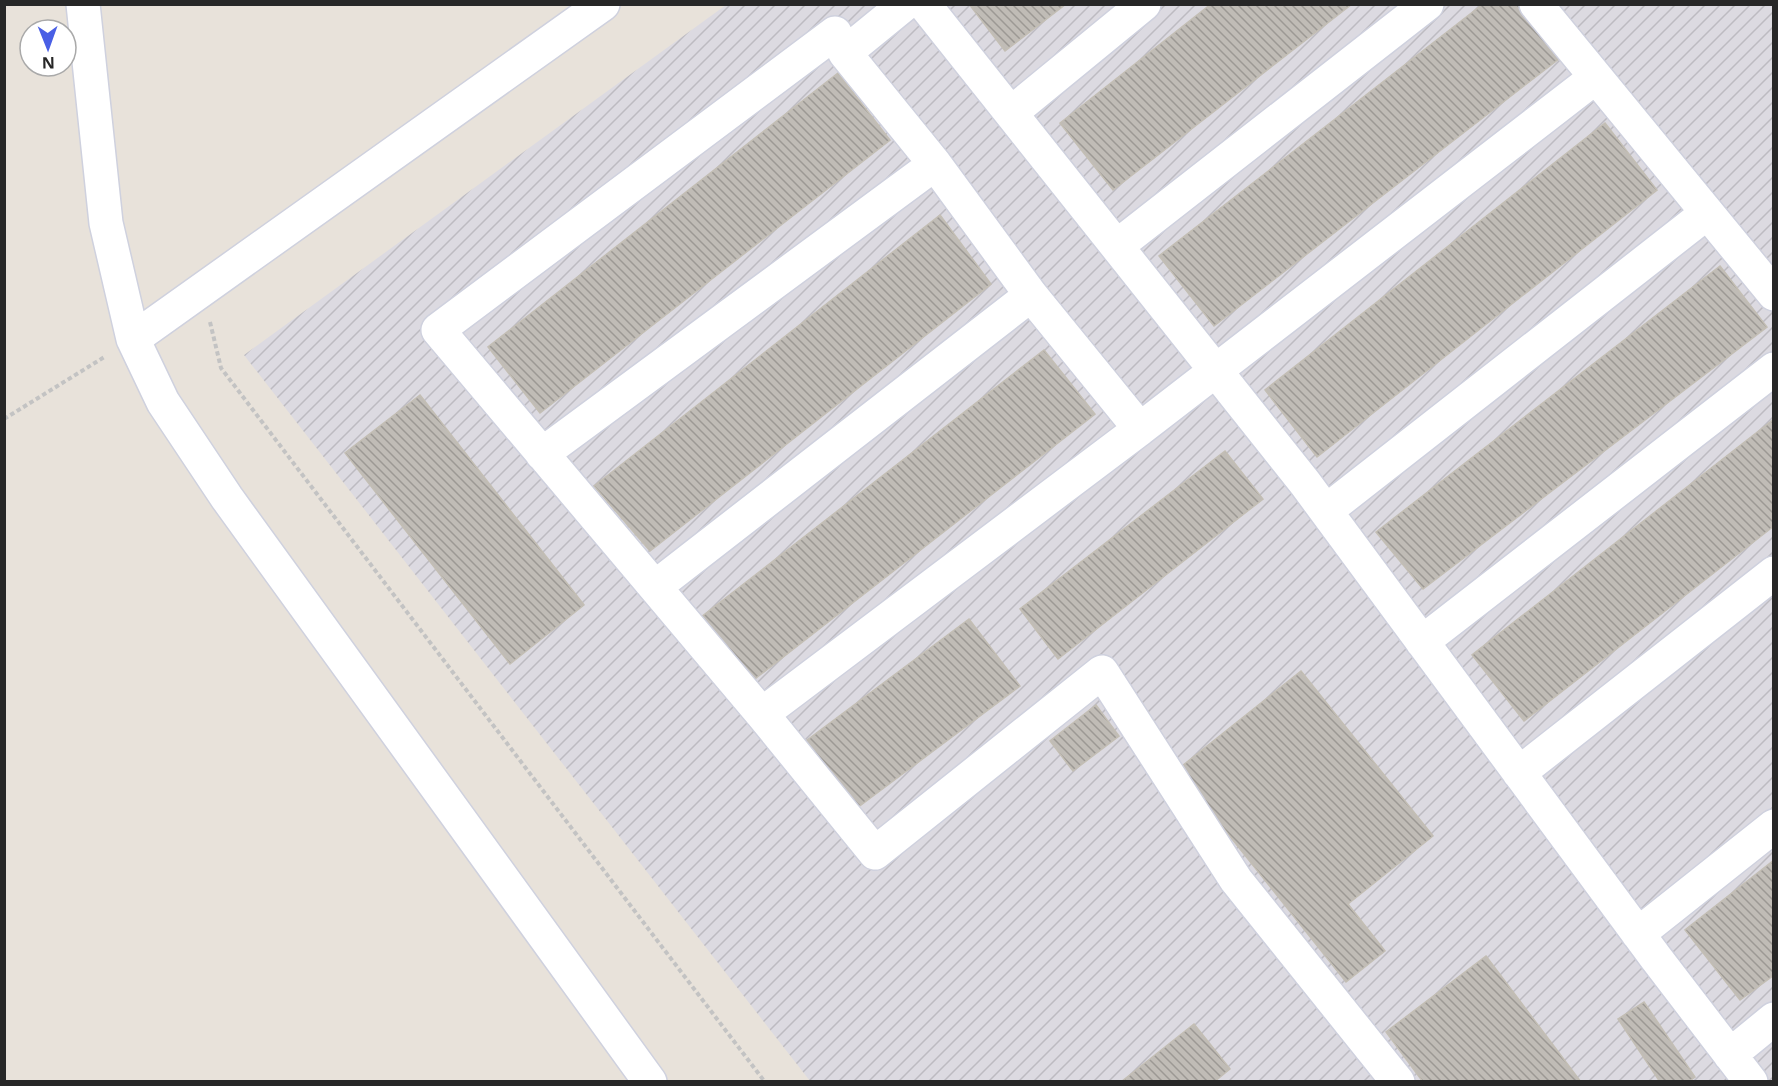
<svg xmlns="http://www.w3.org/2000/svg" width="1778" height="1086" viewBox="0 0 1778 1086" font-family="'Noto Sans',sans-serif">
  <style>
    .industrial { fill: url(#industrial-furrows) }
    .building { fill: url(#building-back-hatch); stroke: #c3beb4; stroke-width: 1.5 }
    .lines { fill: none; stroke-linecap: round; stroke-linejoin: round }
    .minor-casing { stroke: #cfd1de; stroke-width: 36 }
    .path { stroke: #c3c3c3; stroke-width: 4; stroke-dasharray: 4.5 3; stroke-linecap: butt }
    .minor { stroke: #fff; stroke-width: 33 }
  </style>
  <defs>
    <pattern id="industrial-furrows" width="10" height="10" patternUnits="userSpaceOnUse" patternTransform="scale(1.5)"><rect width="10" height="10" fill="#dcdae1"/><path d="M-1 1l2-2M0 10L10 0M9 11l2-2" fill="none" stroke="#bdbbc1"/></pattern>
    <pattern id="building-back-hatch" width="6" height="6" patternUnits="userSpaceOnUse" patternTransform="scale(1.5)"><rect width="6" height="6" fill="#c0bcb6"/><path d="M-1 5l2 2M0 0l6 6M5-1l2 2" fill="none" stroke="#9c9994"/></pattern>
  </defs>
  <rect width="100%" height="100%" fill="#e8e2da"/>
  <path class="industrial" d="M726,5H1773V1081H810L244,355Z"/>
  <path class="building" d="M969,4H1066L1005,51Z
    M1211,4H1352L1113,190L1060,123Z
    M1483,4H1518L1560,58L1214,326L1159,256Z
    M838,73L890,140L540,413L488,347Z
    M1605,123L1657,190L1317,457L1265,390Z
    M940,215L991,284L650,551L594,486Z
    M1720,266L1767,327L1423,589L1376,532Z
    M1044,350L1095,414L751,682L700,618Z
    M420,395L584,605L510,664L345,453Z
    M1774,419V526L1524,721L1472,655Z
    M1225,451L1263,499L1058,659L1020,609Z
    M969,619L1020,686L857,808L806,741Z
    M1301,671L1433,836L1348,904L1385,951L1346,982L1177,770Z
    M1096,705L1119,736L1073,771L1050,741Z
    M1774,860V975L1740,1000L1685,930Z
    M1486,956L1581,1082H1423L1386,1032Z
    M1644,1002L1695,1077L1688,1082H1660L1618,1019Z
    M1194,1024L1230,1069L1214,1082H1121Z"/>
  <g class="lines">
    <defs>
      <path id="minor" d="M83,4L106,223L133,339L163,402L227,498L650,1082
        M924,4L1305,483L1656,958L1751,1082
        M1536,4L1774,294
        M835,33L845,53L935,164L1031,295L1140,429L762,714L438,330Z
        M845,53L905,4
        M1011,113L1144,4
        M1117,246L1427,4
        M133,339L603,4
        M1140,429L1596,77
        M542,454L935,164
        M1326,511L1707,213
        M655,587L1031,295
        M1422,642L1774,369
        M762,714L875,853L1102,672L1236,880L1398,1082
        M1519,773L1774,573
        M1638,934L1774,826
        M1730,1055L1774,1019"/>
    </defs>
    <use href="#minor" class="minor-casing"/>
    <path class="path" d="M210,322L221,368L765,1082
      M4,419L106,356"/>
    <use href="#minor" class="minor"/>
  </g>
  <rect width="1778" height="1086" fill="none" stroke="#272727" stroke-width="12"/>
  <g transform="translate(48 48) rotate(179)"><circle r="28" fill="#ffffff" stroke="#a9a9a9" stroke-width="1.5"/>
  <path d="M0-4.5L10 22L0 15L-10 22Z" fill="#495fe5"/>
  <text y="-9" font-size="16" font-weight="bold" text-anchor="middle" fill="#272727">N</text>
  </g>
</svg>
